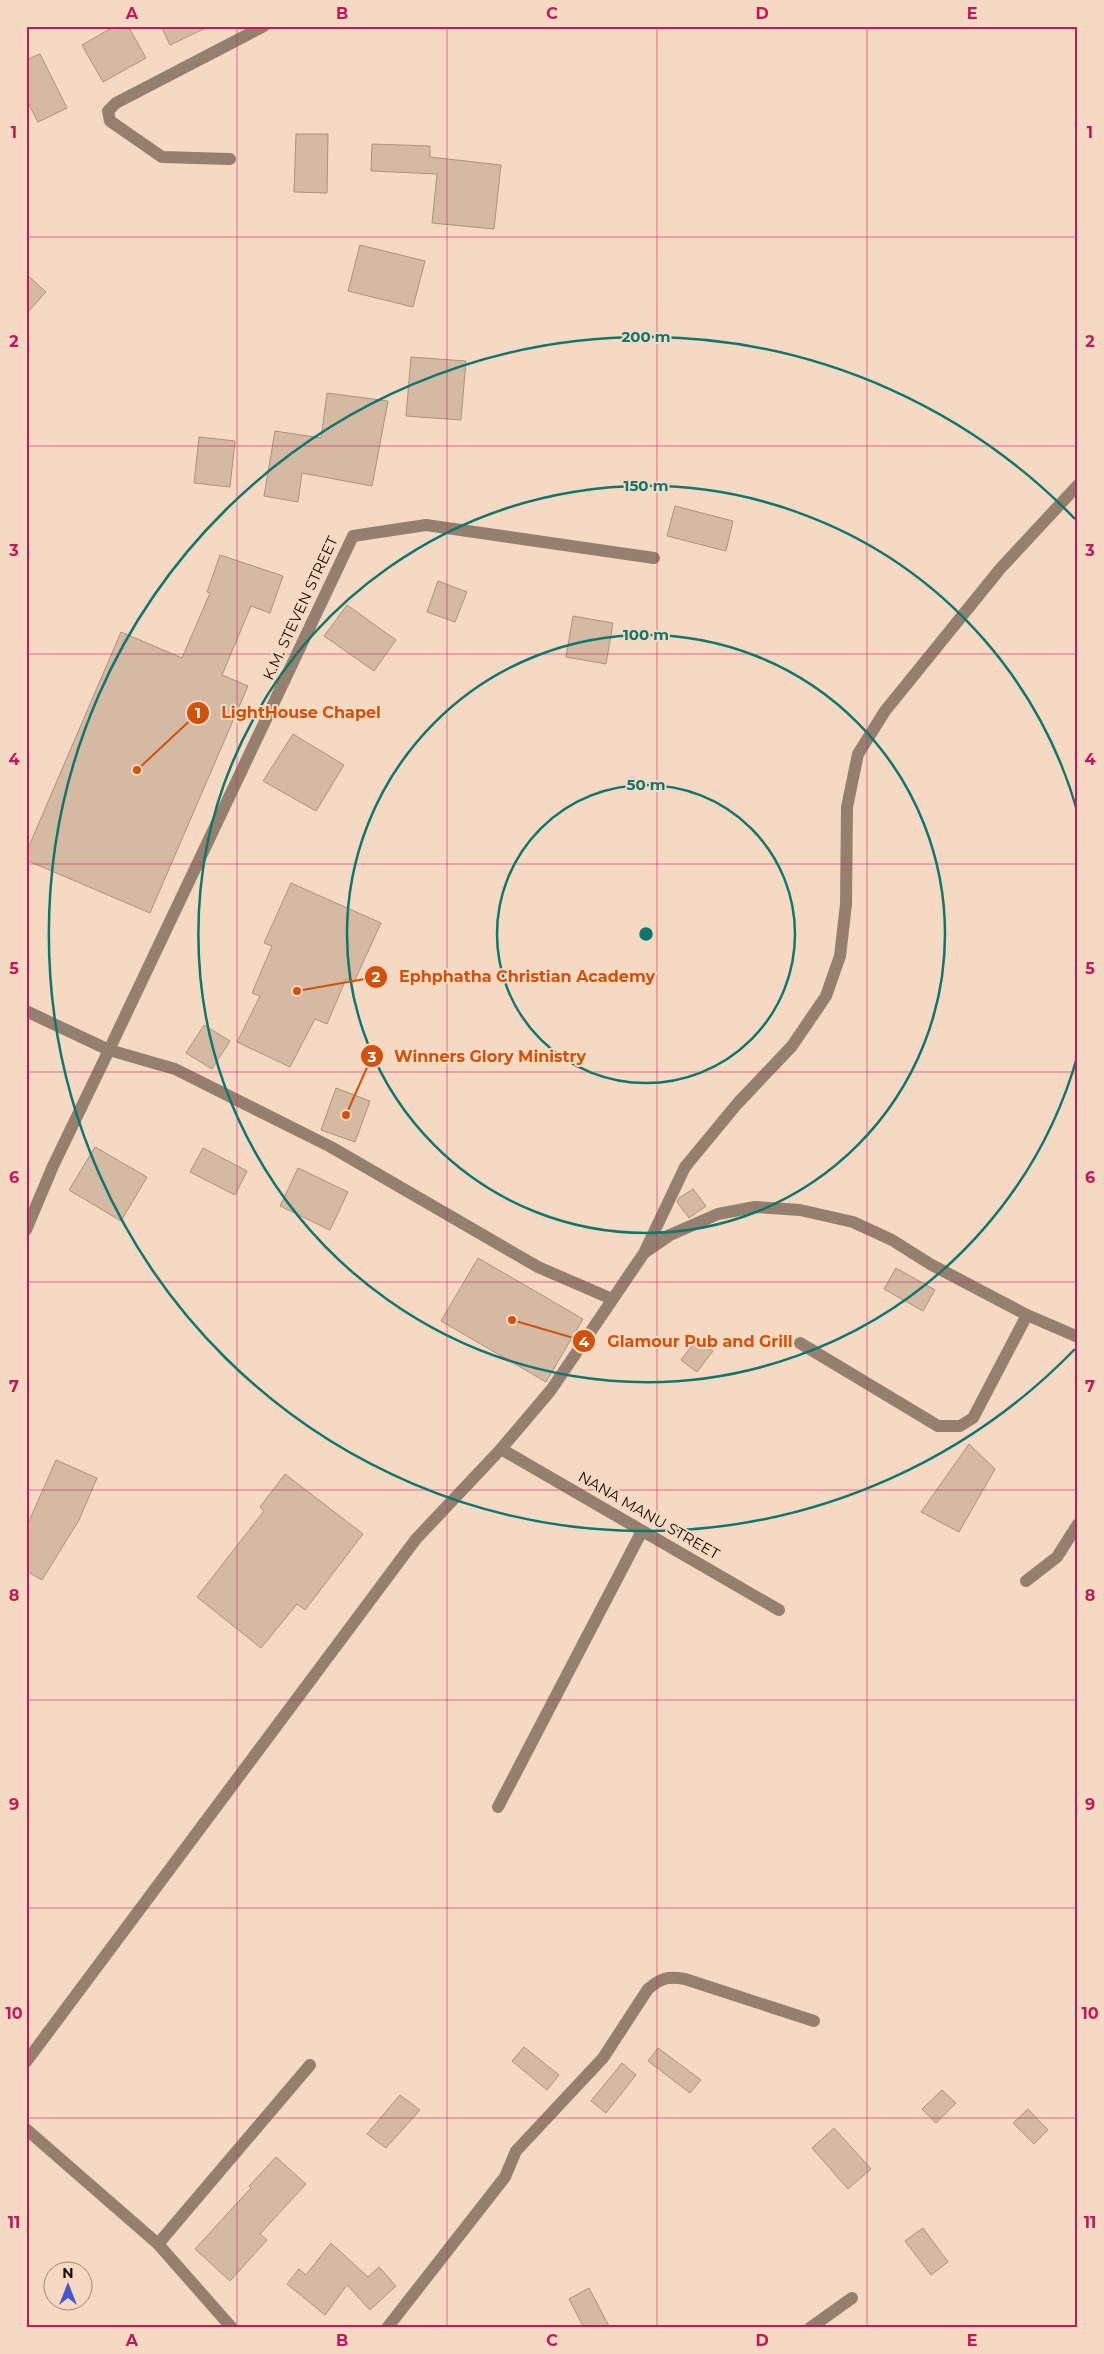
<svg xmlns="http://www.w3.org/2000/svg" width="1104" height="2354" viewBox="0 0 1104 2354" font-family="Montserrat,sans-serif">
  <style>
    .building { fill: #d4b9a3; stroke: #ac927d }
    .lines { fill: none; stroke-linecap: round; stroke-linejoin: round }
    .street { stroke: #95806f; stroke-width: 12 }
    .grid { fill: none; stroke: #c2185b; stroke-width: 1; stroke-opacity: 0.55 }
    .ring { fill: none; stroke: #0f766e; stroke-width: 2.5 }
    .labels { text-anchor: middle; dominant-baseline: central; stroke-width: 4; stroke-linejoin: round; paint-order: stroke }
    .street-label { font-size: 15px; fill: #170e06; stroke: #f5d9c3 }
    .centre { fill: #0f766e; stroke: #f5d9c3; stroke-width: 2.5 }
    .ring-label { font-size: 15px; text-anchor: middle; font-weight: bold; fill: #0f766e; stroke: #f5d9c3; stroke-width: 4; stroke-linejoin: round; paint-order: stroke }
    .leader { fill: none; stroke: #d3520b; stroke-width: 2 }
    .callout-dot { fill: #d3520b; stroke: #f5d9c3; stroke-width: 2 }
    .mark-label { font-size: 15px; text-anchor: middle; font-weight: bold; fill: #fff }
    .callout-label { font-size: 16px; text-anchor: middle; font-weight: bold; fill: #d3520b; stroke: #f5d9c3; stroke-width: 4; stroke-linejoin: round; paint-order: stroke }
    .neatline { fill: none; stroke: #c2185b; stroke-width: 2 }
    .grid-label { font-size: 16px; text-anchor: middle; font-weight: bold; fill: #c2185b }
  </style>
  <rect width="100%" height="100%" fill="#f5d9c3"/>
  <path class="building" d="M115,26H128L146,58L103,82L82,45Z
    M161,26H210L170,45Z
    M40,54L67,108L38,122L26,99V60Z
    M296,134H328L327,193L294,192Z
    M372,144L430,146V157L501,165L494,229L432,223L437,174L371,171Z
    M360,245L425,261L413,307L348,291Z
    M26,274L46,292L26,314Z
    M411,357L466,361L461,420L406,416Z
    M327,393L388,401L372,486L302,473L298,502L264,496L275,431L321,438Z
    M199,437L235,441L230,487L194,483Z
    M675,506L733,521L726,551L667,536Z
    M220,555L283,576L270,613L251,606L222,675L248,686L150,913L26,860V853L121,632L182,658L210,593L207,592Z
    M438,581L467,592L455,622L427,612Z
    M347,605L396,640L374,671L324,636Z
    M573,616L613,623L606,664L566,657Z
    M293,734L344,765L316,811L263,781Z
    M291,883L381,923L354,982L346,979L327,1024L315,1019L290,1067L237,1042L260,996L252,993L272,946L264,943Z
    M204,1025L230,1041L212,1069L186,1053Z
    M336,1088L370,1101L355,1142L321,1130Z
    M95,1147L147,1177L121,1221L69,1190Z
    M203,1148L247,1171L235,1195L190,1172Z
    M298,1168L348,1192L330,1230L280,1206Z
    M693,1189L706,1206L689,1218L677,1202L679,1198Z
    M478,1258L583,1319L546,1382L441,1321Z
    M896,1268L935,1290L923,1311L884,1289Z
    M697,1339L713,1351L697,1372L681,1360Z
    M969,1444L995,1469L959,1532L921,1512Z
    M56,1460L97,1478L79,1520L42,1580L26,1571V1528Z
    M285,1474L363,1534L305,1610L297,1604L261,1648L197,1597L264,1511L260,1507Z
    M524,2047L559,2075L547,2090L512,2061Z
    M658,2048L701,2080L690,2093L648,2061Z
    M622,2063L636,2075L606,2113L591,2101Z
    M942,2090L956,2103L936,2123L922,2109Z
    M400,2095L420,2110L386,2148L367,2134Z
    M1028,2109L1048,2130L1034,2144L1013,2123Z
    M834,2128L871,2169L848,2189L812,2148Z
    M276,2157L306,2184L260,2234L267,2240L230,2281L195,2249L251,2188L249,2186Z
    M923,2228L948,2262L931,2275L905,2241Z
    M331,2243L368,2277L379,2267L396,2286L370,2310L347,2285L325,2315L287,2284L299,2269L306,2275Z
    M589,2288L610,2328H584L569,2299Z"/>
  <g class="lines">
    <path class="street" d="M230,159L162,157L110,121L108,111L116,103L264,26
      M26,1011L109,1050L353,536L426,525L654,558
      M26,1230L53,1166L109,1050L175,1069L331,1147L538,1267L612,1299
      M645,1251L685,1167L737,1104L792,1046L826,996L840,956L846,904L847,807L858,754L885,711L1000,569L1078,485
      M800,1343L938,1426H960L973,1418L1027,1315
      M501,1449L779,1610
      M1026,1581L1057,1557L1078,1524
      M498,1807L642,1531
      M26,2062L416,1539L501,1449L551,1390L644,1253L670,1235L718,1214L755,1207L800,1210L853,1222L892,1240L930,1264L1027,1315L1078,1337
      M26,2129L158,2244L232,2328
      M158,2244L310,2065
      M387,2328L505,2177L516,2151L603,2058L648,1989C661,1978 668,1976 685,1979L814,2021
      M810,2328L852,2298"/>
  </g>
  <path class="grid" d="M237,26V2328M447,26V2328M657,26V2328M867,26V2328M26,237H1078M26,446H1078M26,654H1078M26,864H1078M26,1072H1078M26,1282H1078M26,1490H1078M26,1700H1078M26,1908H1078M26,2118H1078"/>
  <g class="ring">
    <circle cx="646" cy="934" r="149"/>
    <circle cx="646" cy="934" r="299"/>
    <path d="M1078 1054A448 448 0 1 1 1078 814"/>
    <path d="M1075 1349A597 597 0 1 1 1075 519"/>
  </g>
  <g class="labels">
    <g class="street-label">
      <text transform="translate(300 608) rotate(-65)">K.M. STEVEN STREET</text>
      <text transform="translate(649 1515) rotate(30)">NANA MANU STREET</text>
    </g>
  </g>
  <circle cx="646" cy="934" r="8" class="centre"/>
  <g class="ring-label">
    <text x="646" y="342">200 m</text>
    <text x="646" y="491">150 m</text>
    <text x="646" y="640">100 m</text>
    <text x="646" y="790">50 m</text>
  </g>
  <path class="leader" d="M137 770L198 713M297 991L376 977M346 1115L372 1056M512 1320L584 1341"/>
  <g class="callout-dot">
    <circle cx="137" cy="770" r="5"/>
    <circle cx="297" cy="991" r="5"/>
    <circle cx="346" cy="1115" r="5"/>
    <circle cx="512" cy="1320" r="5"/>
    <circle cx="198" cy="713" r="12"/>
    <circle cx="376" cy="977" r="12"/>
    <circle cx="372" cy="1056" r="12"/>
    <circle cx="584" cy="1341" r="12"/>
  </g>
  <g class="mark-label">
    <text x="198" y="718">1</text>
    <text x="376" y="982">2</text>
    <text x="372" y="1062">3</text>
    <text x="584" y="1347">4</text>
  </g>
  <g class="callout-label">
    <text x="301" y="718">LightHouse Chapel</text>
    <text x="527" y="982">Ephphatha Christian Academy</text>
    <text x="490" y="1062">Winners Glory Ministry</text>
    <text x="700" y="1347">Glamour Pub and Grill</text>
  </g>
  <rect width="1104" height="2354" fill="none" stroke="#f5d9c3" stroke-width="55"/>
  <g transform="translate(68 2286)"><circle r="24" fill="#f5d9c3" stroke="#9c8877"/>
  <path d="M0-4L9 19L0 12L-9 19Z" fill="#4457cb"/>
  <text y="-8" font-size="14" font-weight="bold" text-anchor="middle" fill="#170e06">N</text>
  </g>
  <rect x="28" y="28" width="1048" height="2298" class="neatline"/>
  <g class="grid-label">
    <text x="132" y="19">A</text>
    <text x="342" y="19">B</text>
    <text x="552" y="19">C</text>
    <text x="762" y="19">D</text>
    <text x="972" y="19">E</text>
    <text x="14" y="138">1</text>
    <text x="1090" y="138">1</text>
    <text x="14" y="347">2</text>
    <text x="1090" y="347">2</text>
    <text x="14" y="556">3</text>
    <text x="1090" y="556">3</text>
    <text x="14" y="765">4</text>
    <text x="1090" y="765">4</text>
    <text x="14" y="974">5</text>
    <text x="1090" y="974">5</text>
    <text x="14" y="1183">6</text>
    <text x="1090" y="1183">6</text>
    <text x="14" y="1392">7</text>
    <text x="1090" y="1392">7</text>
    <text x="14" y="1601">8</text>
    <text x="1090" y="1601">8</text>
    <text x="14" y="1810">9</text>
    <text x="1090" y="1810">9</text>
    <text x="14" y="2019">10</text>
    <text x="1090" y="2019">10</text>
    <text x="14" y="2228">11</text>
    <text x="1090" y="2228">11</text>
    <text x="132" y="2346">A</text>
    <text x="342" y="2346">B</text>
    <text x="552" y="2346">C</text>
    <text x="762" y="2346">D</text>
    <text x="972" y="2346">E</text>
  </g>
</svg>
